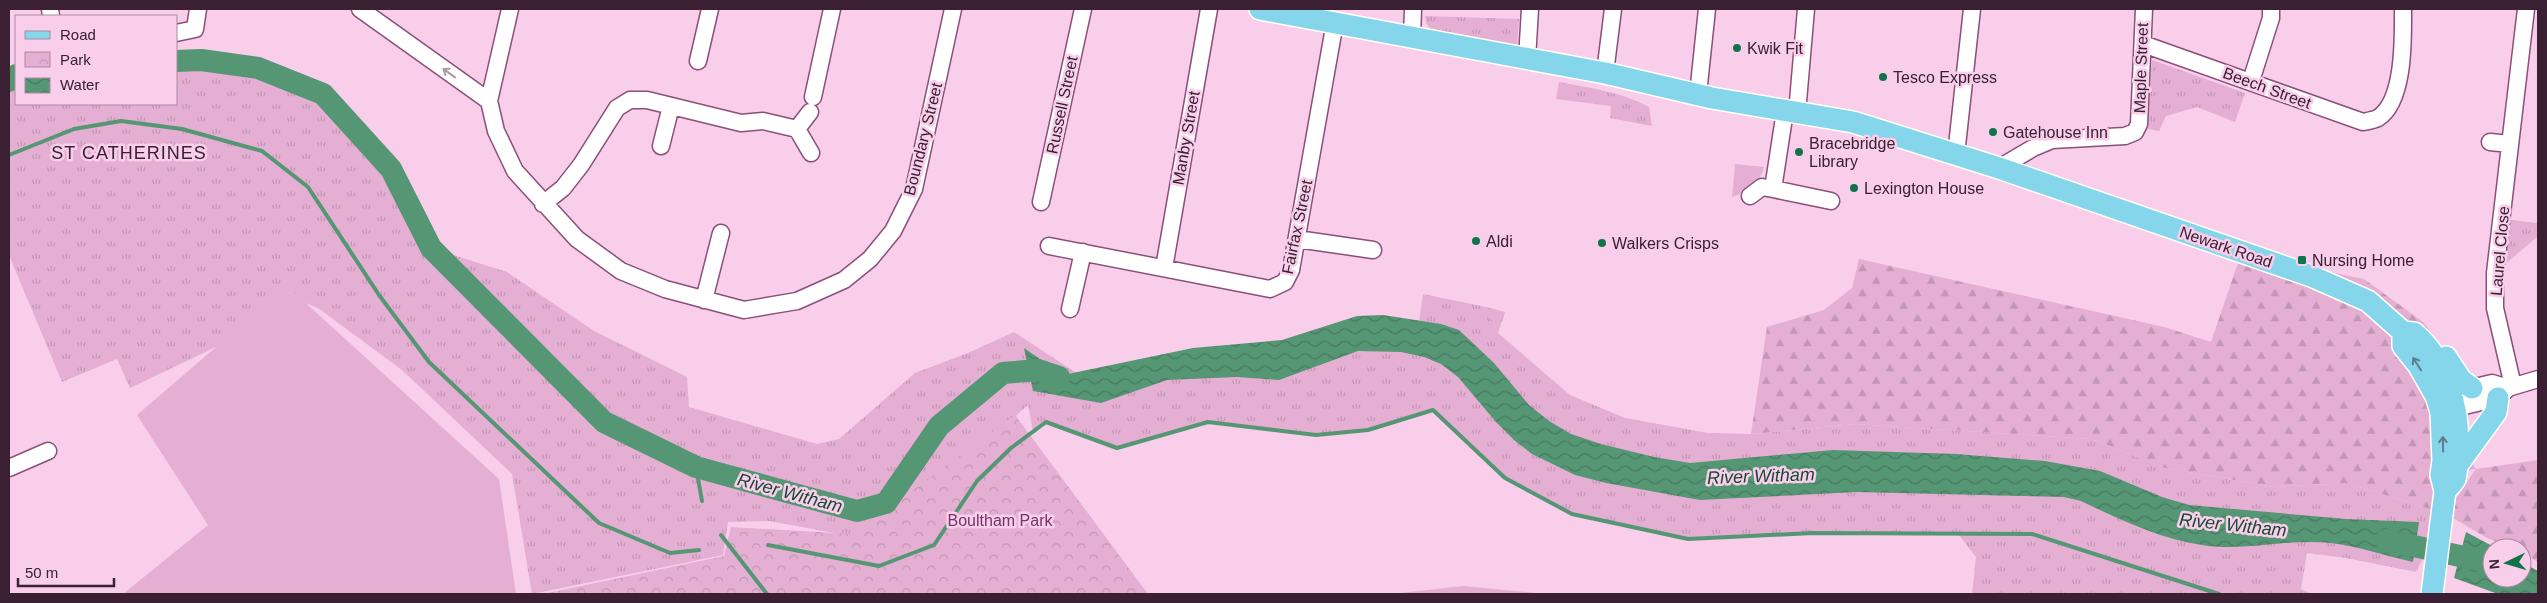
<svg xmlns="http://www.w3.org/2000/svg" width="2547" height="603" viewBox="0 0 2547 603" font-family="Arial,sans-serif">
  <style>
    .grass { fill: url(#grass-tufts) }
    .forest { fill: url(#forest-firs); fill-rule: evenodd }
    .park { fill: url(#park-crowns) }
    .garden { fill: #e4afd2 }
    .water { fill: url(#water-waves) }
    .lines { fill: none; stroke-linecap: round; stroke-linejoin: round }
    .stream { stroke: #559674; stroke-width: 4 }
    .river { stroke: #559674; stroke-width: 22 }
    .minor-casing { stroke: #8b4f79; stroke-width: 19 }
    .major-casing { stroke: #fff; stroke-width: 24 }
    .minor { stroke: #fff; stroke-width: 16 }
    .major { stroke: #85d6ea; stroke-width: 21 }
    .oneway { stroke: #a69ba3 }
    .oneway2 { stroke: #607b8e }
    .poi-dot { fill: #10734a; stroke: #f8ceea; stroke-width: 2 }
    .labels { text-anchor: middle; dominant-baseline: central; stroke-width: 5; stroke-linejoin: round; paint-order: stroke }
    .poi-label { font-size: 16px; fill: #3a2032; stroke: #f8ceea; text-anchor: start }
    .street-label { font-size: 16px; fill: #3a2032; stroke: #f8ceea }
    .park-label { font-size: 16px; fill: #793366; stroke: #f8ceea }
    .neighbourhood-label { font-size: 18px; letter-spacing: 1px; fill: #3a2032; stroke: #f8ceea }
    .water-label { font-size: 18px; font-style: italic; fill: #154930; stroke: #f8ceea }
  </style>
  <defs>
    <pattern id="grass-tufts" width="24" height="20" patternUnits="userSpaceOnUse" patternTransform="scale(1.25)"><rect width="24" height="20" fill="#e4afd2"/><path d="M3 7l-1-3M5 7V3M7 7l1-3M15 17l-1-3M17 17v-4M19 17l1-3" fill="none" stroke="#c496b5"/></pattern>
    <pattern id="forest-firs" width="22" height="20" patternUnits="userSpaceOnUse" patternTransform="scale(1.25)"><rect width="22" height="20" fill="#e4afd2"/><path d="M5 1l3.5 6h-7zM16 11l3.5 6h-7z" fill="#c496b5"/></pattern>
    <pattern id="park-crowns" width="20" height="18" patternUnits="userSpaceOnUse" patternTransform="scale(1.25)"><rect width="20" height="18" fill="#e4afd2"/><path d="M2 6a3 3 0 1 1 6 0M12 15a3 3 0 1 1 6 0" fill="none" stroke="#c496b5"/></pattern>
    <pattern id="water-waves" width="16" height="10" patternUnits="userSpaceOnUse" patternTransform="scale(1.25)"><rect width="16" height="10" fill="#559674"/><path d="M0 5q4-4 8 0t8 0" fill="none" stroke="#477a60"/></pattern>
  </defs>
  <rect width="100%" height="100%" fill="#f8ceea"/>
  <path class="grass" d="M1425,16L1519,19L1517,47L1433,33L1426,23Z
    M201,60L258,68L323,94L391,169L431,248L507,272L594,331L687,377L689,407L817,444L839,439L915,373L968,353L1014,332L1102,390L1417,336L1423,294L1486,307L1498,333L1570,395L1625,418L1708,433L1751,434L1855,424L2092,439L2165,468L2274,487L2347,483L2446,514L2416,572L2346,558L2307,553L2301,589L2312,594H1972L1976,557L1958,534L1812,533L1688,539L1572,514L1505,478L1433,410L1368,430L1316,435L1208,422L1117,448L1046,422L1033,431L1028,405L871,544L834,533L769,521L728,522L723,555L532,594L512,474L402,370L318,308L298,300L220,345L130,388L117,359L62,382L9,255V81L16,75V104H176V61Z
    M2152,60L2245,93L2235,122L2197,107L2166,116L2159,131L2148,129Z
    M1559,82C1590,88 1621,92 1649,107L1652,126L1610,118L1611,106L1556,99Z
    M2501,219L2538,223V236L2495,273Z"/>
  <path class="forest" d="M2241,254L2364,279L2423,322L2456,364L2454,439L2476,469L2538,460V562L2522,553V548H2513L2487,538L2446,514L2347,483L2274,487L2165,468L2092,439L1855,424L1751,434L1767,327L1824,310L1852,288L1859,259L2164,327L2211,342ZM2475,469V470L2447,512L2452,472Z
    M1486,307L1505,312L1498,333Z"/>
  <path class="park" d="M1015,415L1148,594H543L724,556L731,527L853,534Z"/>
  <path class="garden" d="M1735,164L1764,167C1760,183 1747,192 1732,197Z
    M287,286L499,479L516,594H123L208,525L137,415Z
    M1463,586L1547,594H1392Z"/>
  <path class="water" d="M1383,315L1441,324L1459,330L1494,363L1529,405L1549,421L1571,434L1601,444L1654,457L1690,463L1833,450L1956,454L2045,461L2100,471L2162,497L2189,505L2346,519L2419,522L2413,562C2386,556 2358,546 2331,543C2288,538 2245,552 2202,545C2160,539 2119,519 2081,501L2064,497L1857,492L1700,500L1606,483L1575,475L1532,454L1514,440L1496,422L1458,377L1441,364L1424,357L1401,352L1358,351L1279,380L1237,377L1167,380L1101,403L1033,391L1024,348L1063,375L1193,348L1282,340L1357,316Z
    M2466,532L2496,548H2492V578H2522V562L2538,571V594H2498L2454,578Z"/>
  <g class="lines">
    <path class="stream" d="M9,155L74,129L121,121L182,129L262,151L308,187L379,295L429,362L599,523L670,553L699,550
      M696,467L702,501
      M721,535L767,594
      M768,545L879,566L934,545L977,481L1011,448L1046,422L1117,448L1208,422L1316,435L1368,430L1433,410L1505,478L1572,514L1688,539L1812,533L2032,534L2219,594"/>
    <path class="river" d="M176,61L201,60L258,68L323,94L391,169L431,248L604,422L696,467L857,511L886,503L939,426L1003,373L1038,370L1059,377
      M9,81L16,75
      M2386,540L2492,563"/>
    <defs>
      <path id="minor" d="M50,9L51,16
        M360,9L489,101
        M510,9L489,101L496,131L515,171L577,239L621,271L665,289L744,310L797,301L844,280L870,259L893,231L914,189L953,9
        M176,33L195,29L198,9
        M1412,37L1413,9
        M2143,44L2363,122C2368,121 2374,120 2378,118C2405,101 2403,37 2403,9
        M1527,59L1530,9
        M698,61L710,9
        M1605,73L1613,9
        M2251,81L2271,18V9
        M1698,94L1707,9
        M813,97L832,9
        M1785,111L1773,189L1831,201
        M1797,113L1806,9
        M797,129L810,112
        M2490,142L2510,144
        M661,146L671,106
        M1956,155L1972,9
        M1999,168L2033,148L2052,140L2125,136L2135,132L2139,124L2144,9
        M1750,196L1762,187L1773,189
        M1041,202L1083,9
        M543,204L563,188L581,165L617,108L630,100H647L741,123L763,121L797,129L811,153
        M1297,239L1373,250
        M1049,246L1270,289L1285,282L1291,270L1335,22
        M1164,268L1209,9
        M704,300L721,233
        M1070,309L1083,252
        M2513,386L2495,308V273L2526,9
        M2462,390L2492,383L2508,388
        M2443,411L2498,398L2508,388L2538,379
        M9,468L48,451"/>
      <path id="major" d="M1260,9L1605,73L1712,98L1853,122L1999,168L2311,276L2368,301L2403,332L2414,333C2448,362 2461,413 2457,456C2457,463 2457,472 2455,479C2453,483 2448,487 2445,491
        M2403,332V346L2419,366L2436,396L2441,412L2443,461L2441,475L2445,491L2432,594
        M2446,357L2461,380L2472,388
        M2456,467L2496,412L2498,398"/>
    </defs>
    <use href="#minor" class="minor-casing"/>
    <use href="#major" class="major-casing"/>
    <use href="#minor" class="minor"/>
    <use href="#major" class="major"/>
  </g>
  <defs><path id="oneway-shaft" d="M-6 0H5M1.5-3L5.5 0L1.5 3" fill="none" stroke-width="1.6" stroke-linecap="round" stroke-linejoin="round" transform="scale(1.25)"/></defs>
  <use class="oneway" href="#oneway-shaft" transform="translate(449 73) rotate(-144)"/>
  <g class="oneway2">
    <use href="#oneway-shaft" transform="translate(2417 364) rotate(-123)"/>
    <use href="#oneway-shaft" transform="translate(2443 444) rotate(-91)"/>
  </g>
  <g class="poi-dot">
    <circle cx="1737" cy="48" r="5"/>
    <circle cx="1883" cy="77" r="5"/>
    <circle cx="1993" cy="132" r="5"/>
    <circle cx="1799" cy="152" r="5"/>
    <circle cx="1854" cy="188" r="5"/>
    <circle cx="1476" cy="241" r="5"/>
    <circle cx="1602" cy="243" r="5"/>
    <rect x="2297" y="255" width="10" height="10" rx="2.5"/>
  </g>
  <g class="labels">
    <g class="poi-label">
      <text x="1747" y="48">Kwik Fit</text>
      <text x="1893" y="77">Tesco Express</text>
      <text x="2003" y="132">Gatehouse Inn</text>
      <text x="1809" y="143">Bracebridge<tspan x="1809" dy="18">Library</tspan></text>
      <text x="1864" y="188">Lexington House</text>
      <text x="1486" y="241">Aldi</text>
      <text x="1612" y="243">Walkers Crisps</text>
      <text x="2312" y="260">Nursing Home</text>
    </g>
    <g class="street-label">
      <text transform="translate(2141 68) rotate(-88)">Maple Street</text>
      <text transform="translate(2267 88) rotate(20)">Beech Street</text>
      <text transform="translate(1062 105) rotate(-78)">Russell Street</text>
      <text transform="translate(1186 138) rotate(-80)">Manby Street</text>
      <text transform="translate(923 139) rotate(-76)">Boundary Street</text>
      <text transform="translate(1297 227) rotate(-78)">Fairfax Street</text>
      <text transform="translate(2226 247) rotate(19)">Newark Road</text>
      <text transform="translate(2500 251) rotate(-85)">Laurel Close</text>
    </g>
    <g class="park-label">
      <text x="1000" y="520">Boultham Park</text>
    </g>
    <g class="neighbourhood-label">
      <text x="129" y="153">ST CATHERINES</text>
    </g>
    <g class="water-label">
      <text transform="translate(1761 476) rotate(-2)">River Witham</text>
      <text transform="translate(790 493) rotate(15)">River Witham</text>
      <text transform="translate(2233 525) rotate(6)">River Witham</text>
    </g>
  </g>
  <rect width="2547" height="603" fill="none" stroke="#3a2032" stroke-width="20"/>
  <rect x="15" y="15" width="162" height="90" fill="#f8ceea" stroke="#ac88a0"/>
  <rect x="25" y="31" width="25" height="8" fill="#85d6ea" stroke="#ac88a0"/>
  <text x="60" y="40" font-size="15" fill="#3a2032">Road</text>
  <rect x="25" y="52" width="25" height="15" fill="url(#park-crowns)" stroke="#ac88a0"/>
  <text x="60" y="65" font-size="15" fill="#3a2032">Park</text>
  <rect x="25" y="78" width="25" height="15" fill="url(#water-waves)" stroke="#ac88a0"/>
  <text x="60" y="90" font-size="15" fill="#3a2032">Water</text>
  <g transform="translate(2507 563) rotate(265)"><circle r="24" fill="#f8ceea" stroke="#ac88a0"/>
  <path d="M0-4L9 19L0 12L-9 19Z" fill="#10734a"/>
  <text y="-8" font-size="14" font-weight="bold" text-anchor="middle" fill="#3a2032">N</text>
  </g>
  <path d="M18 578v8h96v-8" fill="none" stroke="#3a2032" stroke-width="2.5"/>
  <text x="25" y="578" font-size="15" fill="#3a2032" stroke="#f8ceea" stroke-width="4" paint-order="stroke">50 m</text>
</svg>
